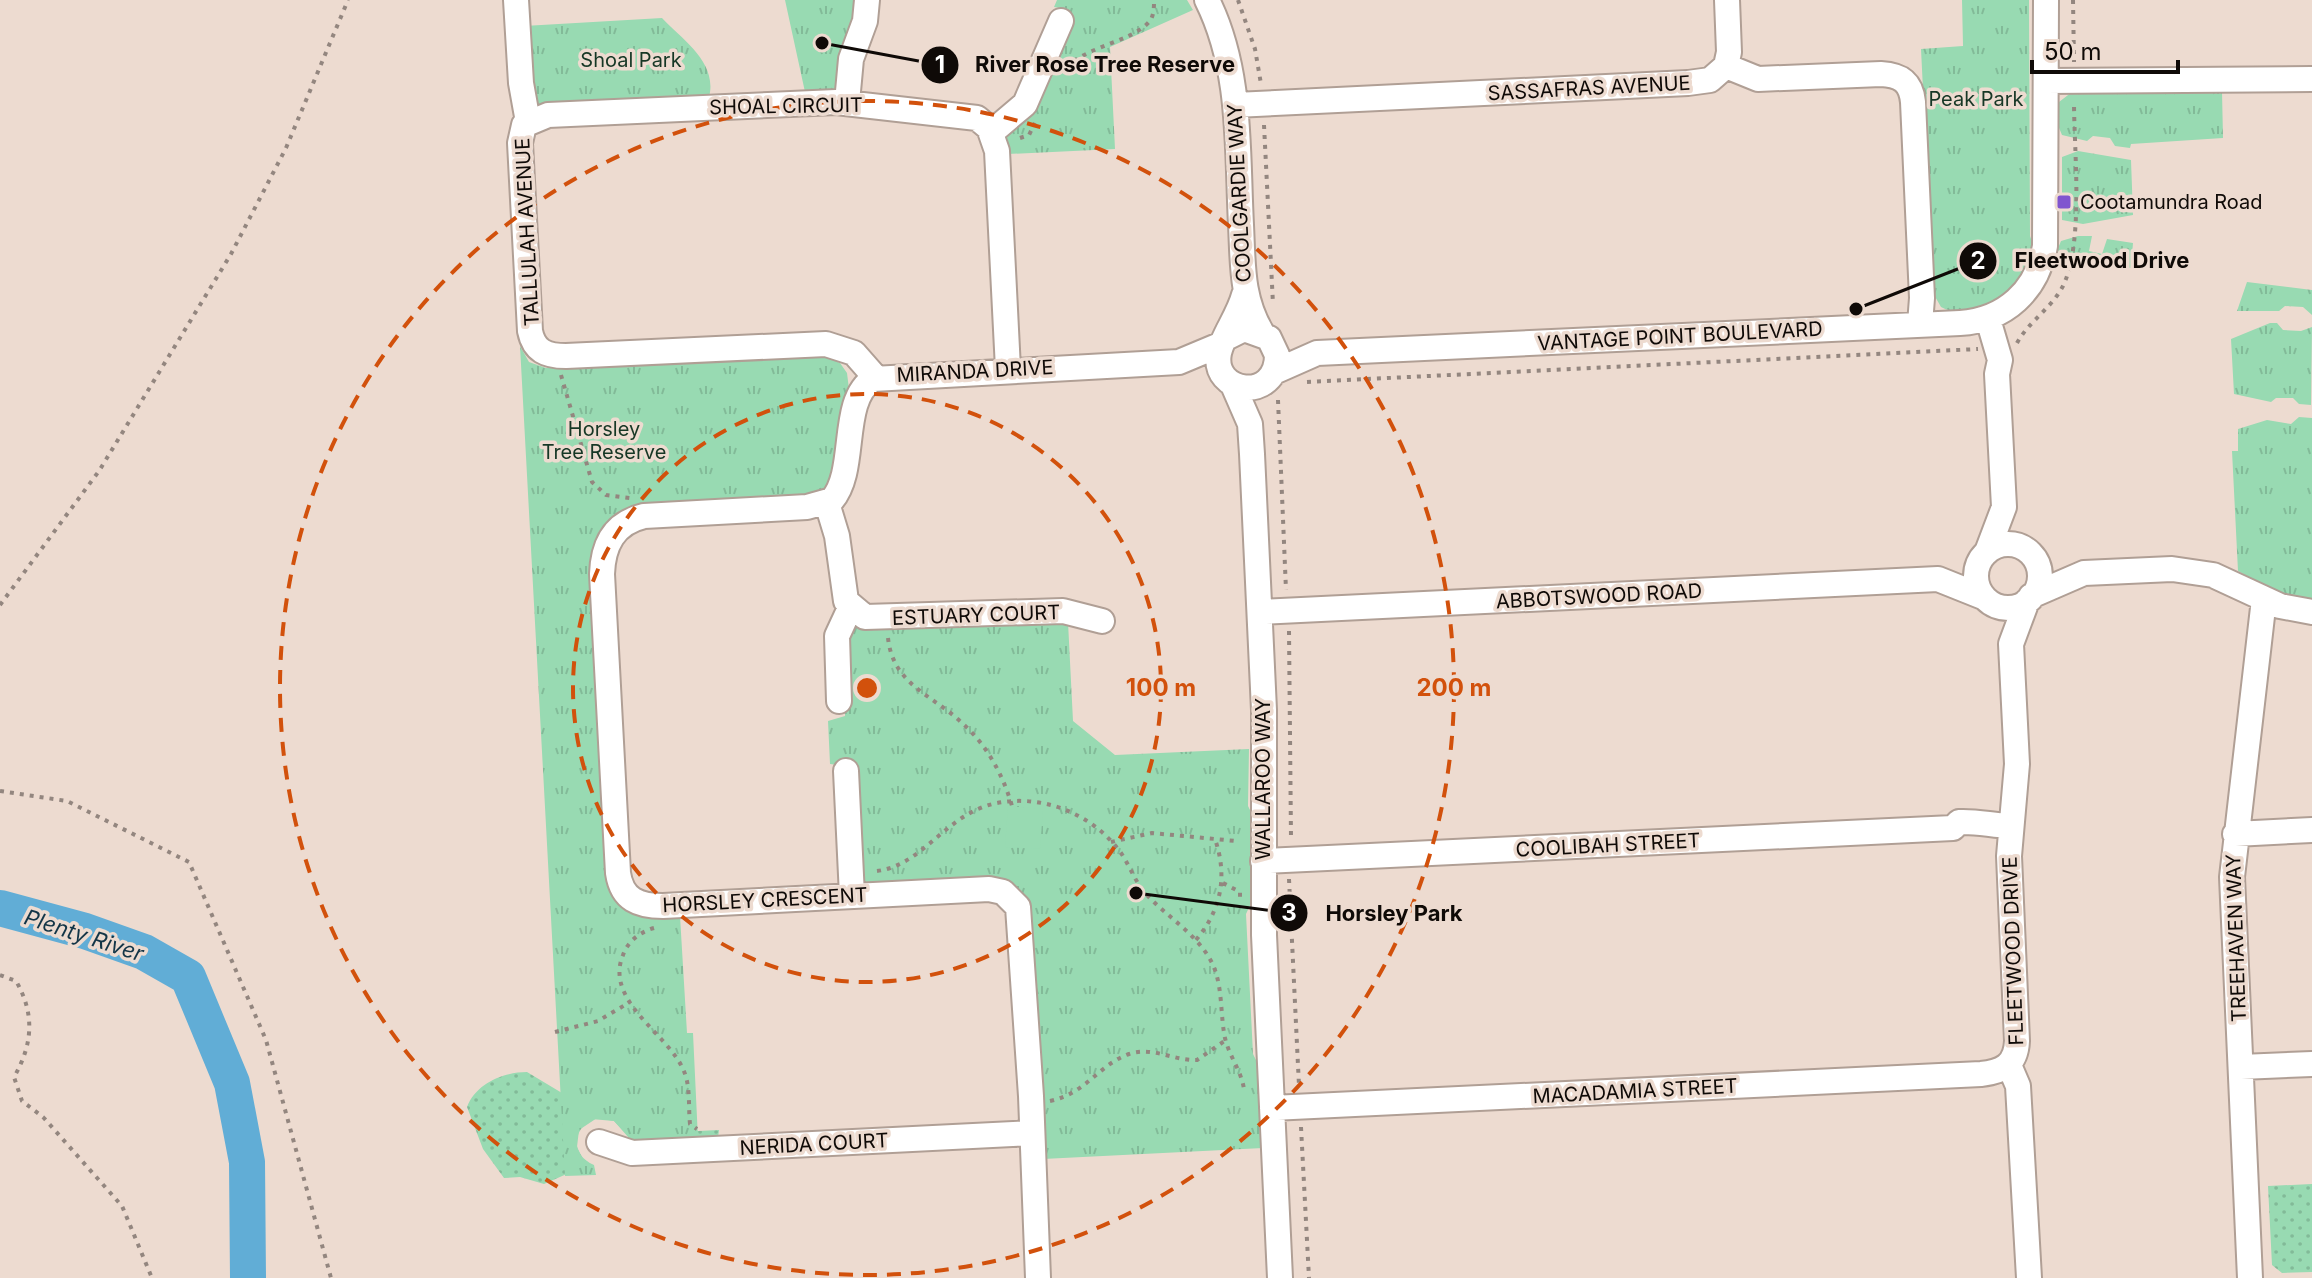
<svg xmlns="http://www.w3.org/2000/svg" width="2312" height="1278" viewBox="0 0 2312 1278" font-family="Inter,sans-serif">
  <style>
    .grass { fill: url(#grass-dots) }
    .park { fill: url(#park-tufts) }
    .pitch { fill: #98dab2 }
    .lines { fill: none; stroke-linecap: round; stroke-linejoin: round }
    .river { stroke: #61add6; stroke-width: 36 }
    .minor-casing { stroke: #b09f95; stroke-width: 28 }
    .path { stroke: #93867f; stroke-width: 4; stroke-dasharray: 4 6; stroke-linecap: butt }
    .minor { stroke: #fff; stroke-width: 24 }
    .ring { fill: none; stroke: #d2510c; stroke-width: 4; stroke-dasharray: 14 10 }
    .poi-dot { fill: #8055cf; stroke: #eddbd0; stroke-width: 3 }
    .labels { text-anchor: middle; dominant-baseline: central; stroke-width: 7; stroke-linejoin: round; paint-order: stroke }
    .park-label { font-size: 20px; fill: #163725; stroke: #eddbd0 }
    .street-label { font-size: 20px; fill: #0f0a07; stroke: #eddbd0 }
    .poi-label { font-size: 20px; fill: #0f0a07; stroke: #eddbd0; text-anchor: start }
    .water-label { font-size: 22px; font-style: italic; fill: #133547; stroke: #eddbd0 }
    .centre { fill: #d2510c; stroke: #eddbd0; stroke-width: 4 }
    .ring-label { font-size: 24px; text-anchor: middle; font-weight: bold; fill: #d2510c; stroke: #eddbd0; stroke-width: 7; stroke-linejoin: round; paint-order: stroke }
    .leader { fill: none; stroke: #0f0a07; stroke-width: 3 }
    .callout-dot { fill: #0f0a07; stroke: #eddbd0; stroke-width: 3 }
    .mark-label { font-size: 24px; text-anchor: middle; font-weight: bold; fill: #fff }
    .callout-label { font-size: 22px; text-anchor: middle; font-weight: bold; fill: #0f0a07; stroke: #eddbd0; stroke-width: 7; stroke-linejoin: round; paint-order: stroke }
  </style>
  <defs>
    <pattern id="grass-dots" width="8" height="8" patternUnits="userSpaceOnUse" patternTransform="scale(2)"><rect width="8" height="8" fill="#98dab2"/><path d="M2 2h.1M6 6h.1" fill="none" stroke="#82ba98" stroke-width="1.8" stroke-linecap="round"/></pattern>
    <pattern id="park-tufts" width="24" height="20" patternUnits="userSpaceOnUse" patternTransform="scale(2)"><rect width="24" height="20" fill="#98dab2"/><path d="M3 7l-1-3M5 7V3M7 7l1-3M15 17l-1-3M17 17v-4M19 17l1-3" fill="none" stroke="#82ba98"/></pattern>
  </defs>
  <rect width="100%" height="100%" fill="#eddbd0"/>
  <path class="grass" d="M527,1072L567,1096L698,1131L719,1130L718,1138L632,1140L614,1121L597,1118L579,1130L577,1147L583,1159L569,1173L544,1184L520,1177L504,1178L483,1149L467,1107C476,1083 504,1072 527,1072Z
    M2312,1184V1272L2282,1273L2272,1265L2268,1186Z"/>
  <path class="park" d="M785,0H860L839,91L805,92Z
    M1057,0H1187L1193,10L1110,47L1115,149L1008,154L1005,133L1040,87L1048,83L1060,54L1057,46L1073,22L1060,8L1054,7Z
    M1962,0H2029L2030,236C2046,278 1978,328 1941,307L1933,293L1921,49L1963,46Z
    M662,18C683,40 718,63 709,97L534,105L524,26Z
    M2222,91L2223,138L2131,144L2130,148L2115,146L2110,138L2093,136L2087,141L2062,135L2057,123L2059,102L2072,92Z
    M2078,151L2131,160L2133,215L2083,224L2062,220V157Z
    M2078,236H2092L2089,251L2102,254L2107,239L2133,243L2131,268L2054,258L2061,241Z
    M2247,282L2312,290V315L2303,307L2285,306L2279,311H2237Z
    M2270,323H2277L2283,330L2301,331L2312,327L2311,405L2299,404L2293,398H2276L2271,402L2234,394L2231,339Z
    M520,346L529,362L546,368L823,355L840,363L847,373L849,389L831,478L822,492L604,529L592,558L607,879L615,897L680,916L687,1033H693L698,1139L641,1143L629,1138L614,1121L591,1119C572,1132 571,1155 594,1165L596,1175L565,1176Z
    M2299,417L2312,418V600L2277,592L2238,571L2232,451H2238V429L2267,420L2291,424Z
    M1063,621L1068,622L1073,721L1115,755L1249,749L1248,806L1253,816L1252,901L1246,914L1253,1054L1260,1068L1263,1148L1043,1159L1033,931L1028,904L860,885L847,766L830,764L828,721L845,716L847,642L852,624L880,630Z"/>
  <path class="pitch" d="M1008,806L1043,809L1040,849L1005,847Z"/>
  <g class="lines">
    <path class="river" d="M0,908L85,931L144,952L188,977L232,1083L247,1162L248,1278"/>
    <defs>
      <path id="minor" d="M516,0L521,83L528,122
        M1207,0C1242,70 1237,149 1241,225C1243,264 1241,298 1262,333
        M1726,66L1729,52L1727,0
        M2046,81L2312,79
        M847,102L851,59L865,21L867,0
        M1235,105L1688,83L1710,80L1726,66L1758,79L1881,74C1901,75 1911,82 1913,102L1922,298L1920,324
        M992,132L1025,104L1061,21
        M1228,337L1244,329L1269,338L1277,355C1277,403 1211,394 1219,353C1222,337 1239,315 1244,295
        M1274,372L1317,353L1960,323C2005,320 2037,291 2045,246L2046,0
        M876,378L854,353L826,344L566,356C546,356 534,351 530,331L520,143L524,125L548,115L836,102L977,118L989,128L997,151L1008,369
        M1233,385L1250,424L1252,454L1264,710V935L1280,1278
        M827,503L837,536L846,601L865,617L1063,611L1102,621
        M1976 576a32 32 0 1 1 64 0a32 32 0 1 1-64 0Z
        M1987,552L2004,507L1997,374L2000,360L1988,319
        M2031,596L2084,573L2172,569L2213,575L2280,606L2312,612
        M1260,612L1938,579L1983,597
        M839,701L837,636L850,608
        M846,771L852,896
        M2235,834L2312,830
        M1263,861L1953,828L1959,822C1979,821 1993,826 2011,826
        M2009,1065L2018,1086L2029,1278
        M2241,1067L2312,1064
        M1272,1108L1981,1074C2002,1072 2016,1065 2017,1041L2009,856L2017,764L2011,644L2027,601
        M599,1142L632,1153L1032,1133
        M1038,1278L1031,1096L1018,907L1003,892L989,889L663,906C639,906 622,900 618,873L602,574C603,545 614,523 644,516L807,507L832,500C858,470 839,401 873,379L1179,362L1222,344
        M2250,1278L2232,877L2264,599"/>
    </defs>
    <use href="#minor" class="minor-casing"/>
    <path class="path" d="M1238,0L1255,49L1261,84
      M2073,0L2074,62
      M1066,67C1090,46 1128,42 1147,24C1154,18 1154,9 1154,0
      M1264,125L1273,304
      M1020,138L1029,135L1035,123
      M2017,343C2029,321 2051,309 2063,286C2084,242 2074,152 2074,102
      M561,375L592,482L606,495L630,498
      M1307,382L1978,349
      M1278,400L1286,590
      M0,605L99,471L231,254L286,148L348,0
      M1289,631L1291,838
      M888,638C893,685 933,695 962,723C987,745 1003,775 1012,806
      M0,791L67,801L189,862L266,1040L331,1278
      M1111,842L1152,833L1236,841
      M877,871C924,865 946,813 997,803C1043,794 1093,814 1121,853C1130,866 1135,882 1146,894C1168,918 1199,935 1213,965C1223,988 1220,1014 1225,1038C1229,1056 1241,1070 1244,1089
      M1289,879L1299,1086
      M1223,883L1240,892V899
      M654,928C640,932 628,941 623,955C604,1001 667,1033 683,1069C691,1086 688,1105 690,1124L697,1129
      M1196,940C1221,910 1228,877 1215,839
      M0,975L16,981C35,1014 33,1044 14,1077L22,1101L43,1117L122,1206L152,1278
      M555,1032L598,1021L630,1002
      M1050,1101C1087,1093 1098,1065 1129,1054C1152,1046 1174,1061 1197,1060L1226,1040
      M1301,1127L1309,1278"/>
    <use href="#minor" class="minor"/>
  </g>
  <g class="ring">
    <circle cx="867" cy="688" r="294"/>
    <circle cx="867" cy="688" r="587"/>
  </g>
  <rect class="poi-dot" x="2056" y="194" width="16" height="16" rx="4"/>
  <g class="labels">
    <g class="park-label">
      <text x="631" y="60">Shoal Park</text>
      <text x="1976" y="99">Peak Park</text>
      <text x="604" y="429">Horsley<tspan x="604" dy="23">Tree Reserve</tspan></text>
    </g>
    <g class="street-label">
      <text transform="translate(1589 88) rotate(-3)">SASSAFRAS AVENUE</text>
      <text transform="translate(786 106) rotate(-1)">SHOAL CIRCUIT</text>
      <text transform="translate(1239 193) rotate(-93)">COOLGARDIE WAY</text>
      <text transform="translate(527 232) rotate(-93)">TALLULAH AVENUE</text>
      <text transform="translate(1680 336) rotate(-3)">VANTAGE POINT BOULEVARD</text>
      <text transform="translate(975 371) rotate(-3)">MIRANDA DRIVE</text>
      <text transform="translate(1599 596) rotate(-3)">ABBOTSWOOD ROAD</text>
      <text transform="translate(976 615) rotate(-2)">ESTUARY COURT</text>
      <text transform="translate(1263 779) rotate(-90)">WALLAROO WAY</text>
      <text transform="translate(1608 845) rotate(-3)">COOLIBAH STREET</text>
      <text transform="translate(765 900) rotate(-3)">HORSLEY CRESCENT</text>
      <text transform="translate(2236 938) rotate(-92)">TREEHAVEN WAY</text>
      <text transform="translate(2013 951) rotate(-92)">FLEETWOOD DRIVE</text>
      <text transform="translate(1635 1091) rotate(-3)">MACADAMIA STREET</text>
      <text transform="translate(814 1144) rotate(-3)">NERIDA COURT</text>
    </g>
    <g class="poi-label">
      <text x="2080" y="202">Cootamundra Road</text>
    </g>
    <g class="water-label">
      <text transform="translate(84 935) rotate(18)">Plenty River</text>
    </g>
  </g>
  <circle cx="867" cy="688" r="12" class="centre"/>
  <g class="ring-label">
    <text x="1161" y="696">100 m</text>
    <text x="1454" y="696">200 m</text>
  </g>
  <path class="leader" d="M822 43L940 65M1856 309L1978 261M1136 893L1289 913"/>
  <g class="callout-dot">
    <circle cx="822" cy="43" r="8"/>
    <circle cx="1856" cy="309" r="8"/>
    <circle cx="1136" cy="893" r="8"/>
    <circle cx="940" cy="65" r="20"/>
    <circle cx="1978" cy="261" r="20"/>
    <circle cx="1289" cy="913" r="20"/>
  </g>
  <g class="mark-label">
    <text x="940" y="73">1</text>
    <text x="1978" y="269">2</text>
    <text x="1289" y="921">3</text>
  </g>
  <g class="callout-label">
    <text x="1105" y="72">River Rose Tree Reserve</text>
    <text x="2102" y="268">Fleetwood Drive</text>
    <text x="1394" y="921">Horsley Park</text>
  </g>
  <path d="M2032 60v12h146v-12" fill="none" stroke="#0f0a07" stroke-width="4"/>
  <text x="2044" y="60" font-size="24" fill="#0f0a07" stroke="#eddbd0" stroke-width="6" paint-order="stroke">50 m</text>
</svg>
